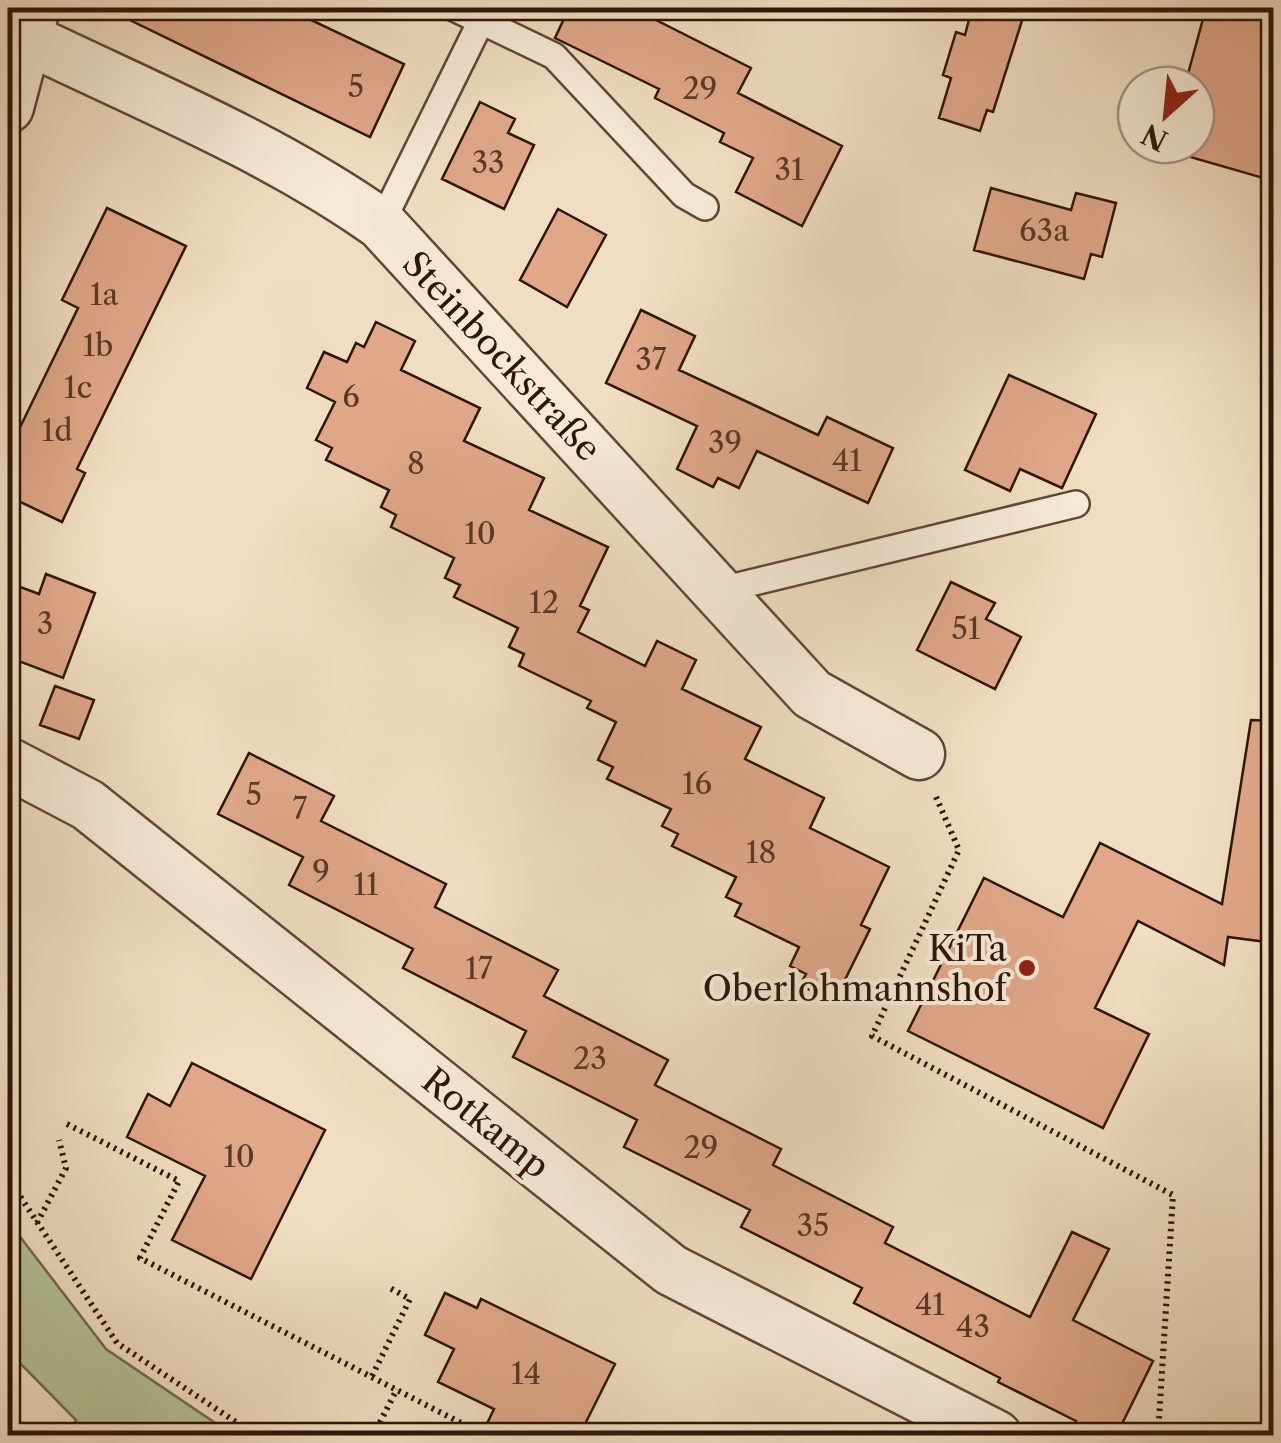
<svg xmlns="http://www.w3.org/2000/svg" width="1281" height="1443" viewBox="0 0 1281 1443" font-family="'Libre Caslon Text',serif">
  <style>
    .green { fill: #b4c298; stroke: #716b50; stroke-width: 2.5 }
    .building { fill: #e0a889; stroke: #2e1409; stroke-width: 2.5 }
    .lines { fill: none; stroke-linecap: round; stroke-linejoin: round }
    .lane-casing { stroke: #5f4637; stroke-width: 30 }
    .street-casing { stroke: #5f4637; stroke-width: 55 }
    .path { stroke: #2e1409; stroke-width: 6; stroke-dasharray: 2.5 5; stroke-linecap: butt }
    .lane { stroke: #f6ead7; stroke-width: 25 }
    .street { stroke: #f6ead7; stroke-width: 50 }
    .poi-dot { fill: #8f2418; stroke: #f6ead7; stroke-width: 4 }
    .labels { text-anchor: middle; dominant-baseline: central; stroke-width: 8; stroke-linejoin: round; paint-order: stroke }
    .number-label { font-size: 30px; fill: #5a3929 }
    .street-label { font-size: 35px; fill: #2e1409; stroke: #f6ead7 }
    .poi-label { font-size: 35px; fill: #2e1409; stroke: #f6ead7; text-anchor: end }
  </style>
  <rect width="100%" height="100%" fill="#f1dec2"/>
  <filter id="stains"><feTurbulence type="fractalNoise" baseFrequency=".002" numOctaves="4"/><feColorMatrix values="0 0 0 0 .2 0 0 0 0 .09 0 0 0 0 .02 0 0 0 .5 -.17"/></filter>
  <radialGradient id="worn" r=".72"><stop offset=".6" stop-color="#630" stop-opacity="0"/><stop offset="1" stop-color="#630" stop-opacity=".3"/></radialGradient>
  <path class="green" d="M8,1221L106,1349L233,1435H69L76,1420L8,1351Z"/>
  <path class="building" d="M105,8H286L404,64L370,137Z
    M569,8H659L654,19L751,68L738,93L842,146L802,226L736,192L753,158L720,142L724,133L655,98L659,89L555,38Z
    M972,8H1026L993,112L987,110L980,131L939,118L951,78L943,75L956,32L965,35Z
    M1206,8H1274V181L1166,150L1168,145H1196V85H1185Z
    M480,102L515,119L508,133L534,145L504,209L442,179Z
    M991,188L1071,210L1076,193L1116,203L1102,257L1091,254L1084,279L974,250Z
    M107,208L186,246L77,469L85,473L62,522L8,496V452L78,308L62,300Z
    M558,209L606,235L567,307L520,280Z
    M641,310L695,336L679,370L818,435L827,417L893,448L868,503L757,451L739,488L718,478L713,487L677,469L697,426L606,383Z
    M376,322L415,341L401,370L480,408L464,441L544,478L529,510L608,547L580,606L589,610L578,632L645,666L657,641L696,660L682,689L761,727L745,759L824,798L810,828L889,867L861,925L870,929L834,1002L800,985L806,974L790,966L799,947L735,916L741,904L726,897L736,877L672,846L678,834L662,826L671,809L607,779L613,767L598,760L616,722L587,708L591,701L519,666L524,654L509,647L518,628L454,597L460,585L445,578L454,558L391,527L396,515L381,507L389,490L326,460L332,448L316,440L335,402L307,388L324,352L347,362L356,343L364,347Z
    M1009,375L1096,414L1062,488L1020,469L1010,491L965,470Z
    M46,574L95,593L63,678L8,657V613L18,586L39,594Z
    M951,582L995,603L986,619L1021,637L995,689L917,650Z
    M55,686L94,700L79,739L40,725Z
    M1251,720L1274,721V943L1228,937L1224,965L1138,921L1095,1008L1149,1034L1103,1128L908,1031L984,878L1063,917L1100,843L1222,904Z
    M249,753L334,796L321,821L446,884L435,907L558,970L544,996L668,1060L655,1085L781,1149L773,1165L893,1227L885,1243L1030,1317L1072,1232L1109,1249L1073,1320L1153,1361L1116,1436H1069L1076,1421L998,1382L1000,1378L854,1303L862,1288L741,1227L750,1210L624,1147L637,1120L513,1057L526,1031L403,968L413,949L289,885L303,857L218,814Z
    M192,1063L325,1130L251,1279L172,1240L205,1176L127,1137L148,1094L170,1106Z
    M445,1293L477,1308L481,1299L615,1364L579,1436H481L494,1409L438,1382L454,1349L425,1335Z"/>
  <g class="lines">
    <defs>
      <path id="lane" d="M454,8L554,56L684,195L705,207
        M381,224L487,9
        M717,591L1076,504"/>
      <path id="street" d="M26,38C146,96 272,147 381,224L812,694L919,754
        M8,107L34,8
        M8,763L88,805L671,1270L996,1436"/>
    </defs>
    <use href="#lane" class="lane-casing"/>
    <use href="#street" class="street-casing"/>
    <path class="path" d="M936,797L959,850L872,1036L1173,1195L1158,1436
      M67,1124L179,1181L140,1258L465,1425L460,1436
      M8,1178L117,1343L257,1436
      M37,1223L66,1168L59,1140
      M372,1376L410,1299L388,1287
      M373,1436L397,1389"/>
    <use href="#lane" class="lane"/>
    <use href="#street" class="street"/>
  </g>
  <circle class="poi-dot" cx="1027" cy="968" r="10"/>
  <g class="labels">
    <g class="number-label">
      <text x="356" y="86">5</text>
      <text x="700" y="88">29</text>
      <text x="488" y="162">33</text>
      <text x="789" y="169">31</text>
      <text x="1044" y="230">63a</text>
      <text x="104" y="294">1a</text>
      <text x="98" y="345">1b</text>
      <text x="651" y="359">37</text>
      <text x="78" y="387">1c</text>
      <text x="351" y="396">6</text>
      <text x="57" y="430">1d</text>
      <text x="725" y="442">39</text>
      <text x="847" y="460">41</text>
      <text x="416" y="463">8</text>
      <text x="480" y="533">10</text>
      <text x="544" y="602">12</text>
      <text x="45" y="623">3</text>
      <text x="966" y="628">51</text>
      <text x="697" y="783">16</text>
      <text x="254" y="794">5</text>
      <text x="300" y="808">7</text>
      <text x="761" y="852">18</text>
      <text x="321" y="871">9</text>
      <text x="366" y="884">11</text>
      <text x="479" y="968">17</text>
      <text x="590" y="1058">23</text>
      <text x="701" y="1147">29</text>
      <text x="239" y="1156">10</text>
      <text x="813" y="1225">35</text>
      <text x="930" y="1304">41</text>
      <text x="973" y="1326">43</text>
      <text x="526" y="1373">14</text>
    </g>
    <g class="street-label">
      <text transform="translate(502 356) rotate(47)">Steinbockstraße</text>
      <text transform="translate(486 1123) rotate(39)">Rotkamp</text>
    </g>
    <g class="poi-label">
      <text x="1007" y="948">KiTa<tspan x="1007" dy="40">Oberlohmannshof</tspan></text>
    </g>
  </g>
  <rect width="1281" height="1443" fill="none" stroke="#f1dec2" stroke-width="40"/>
  <rect x="10" y="10" width="1261" height="1423" fill="none" stroke="#2e1409" stroke-width="5"/>
  <rect x="20" y="20" width="1241" height="1403" fill="none" stroke="#2e1409" stroke-width="2.5"/>
  <g transform="translate(1166 115) rotate(207)"><circle r="48" fill="#f6ead7" stroke="#a69485" stroke-width="2.5"/>
  <path d="M0-8L18 38L0 25L-18 38Z" fill="#8f2418"/>
  <text y="-15" font-size="28" font-weight="bold" text-anchor="middle" fill="#2e1409">N</text>
  </g>
  <rect width="100%" height="100%" filter="url(#stains)"/>
  <rect width="100%" height="100%" fill="url(#worn)"/>
</svg>
